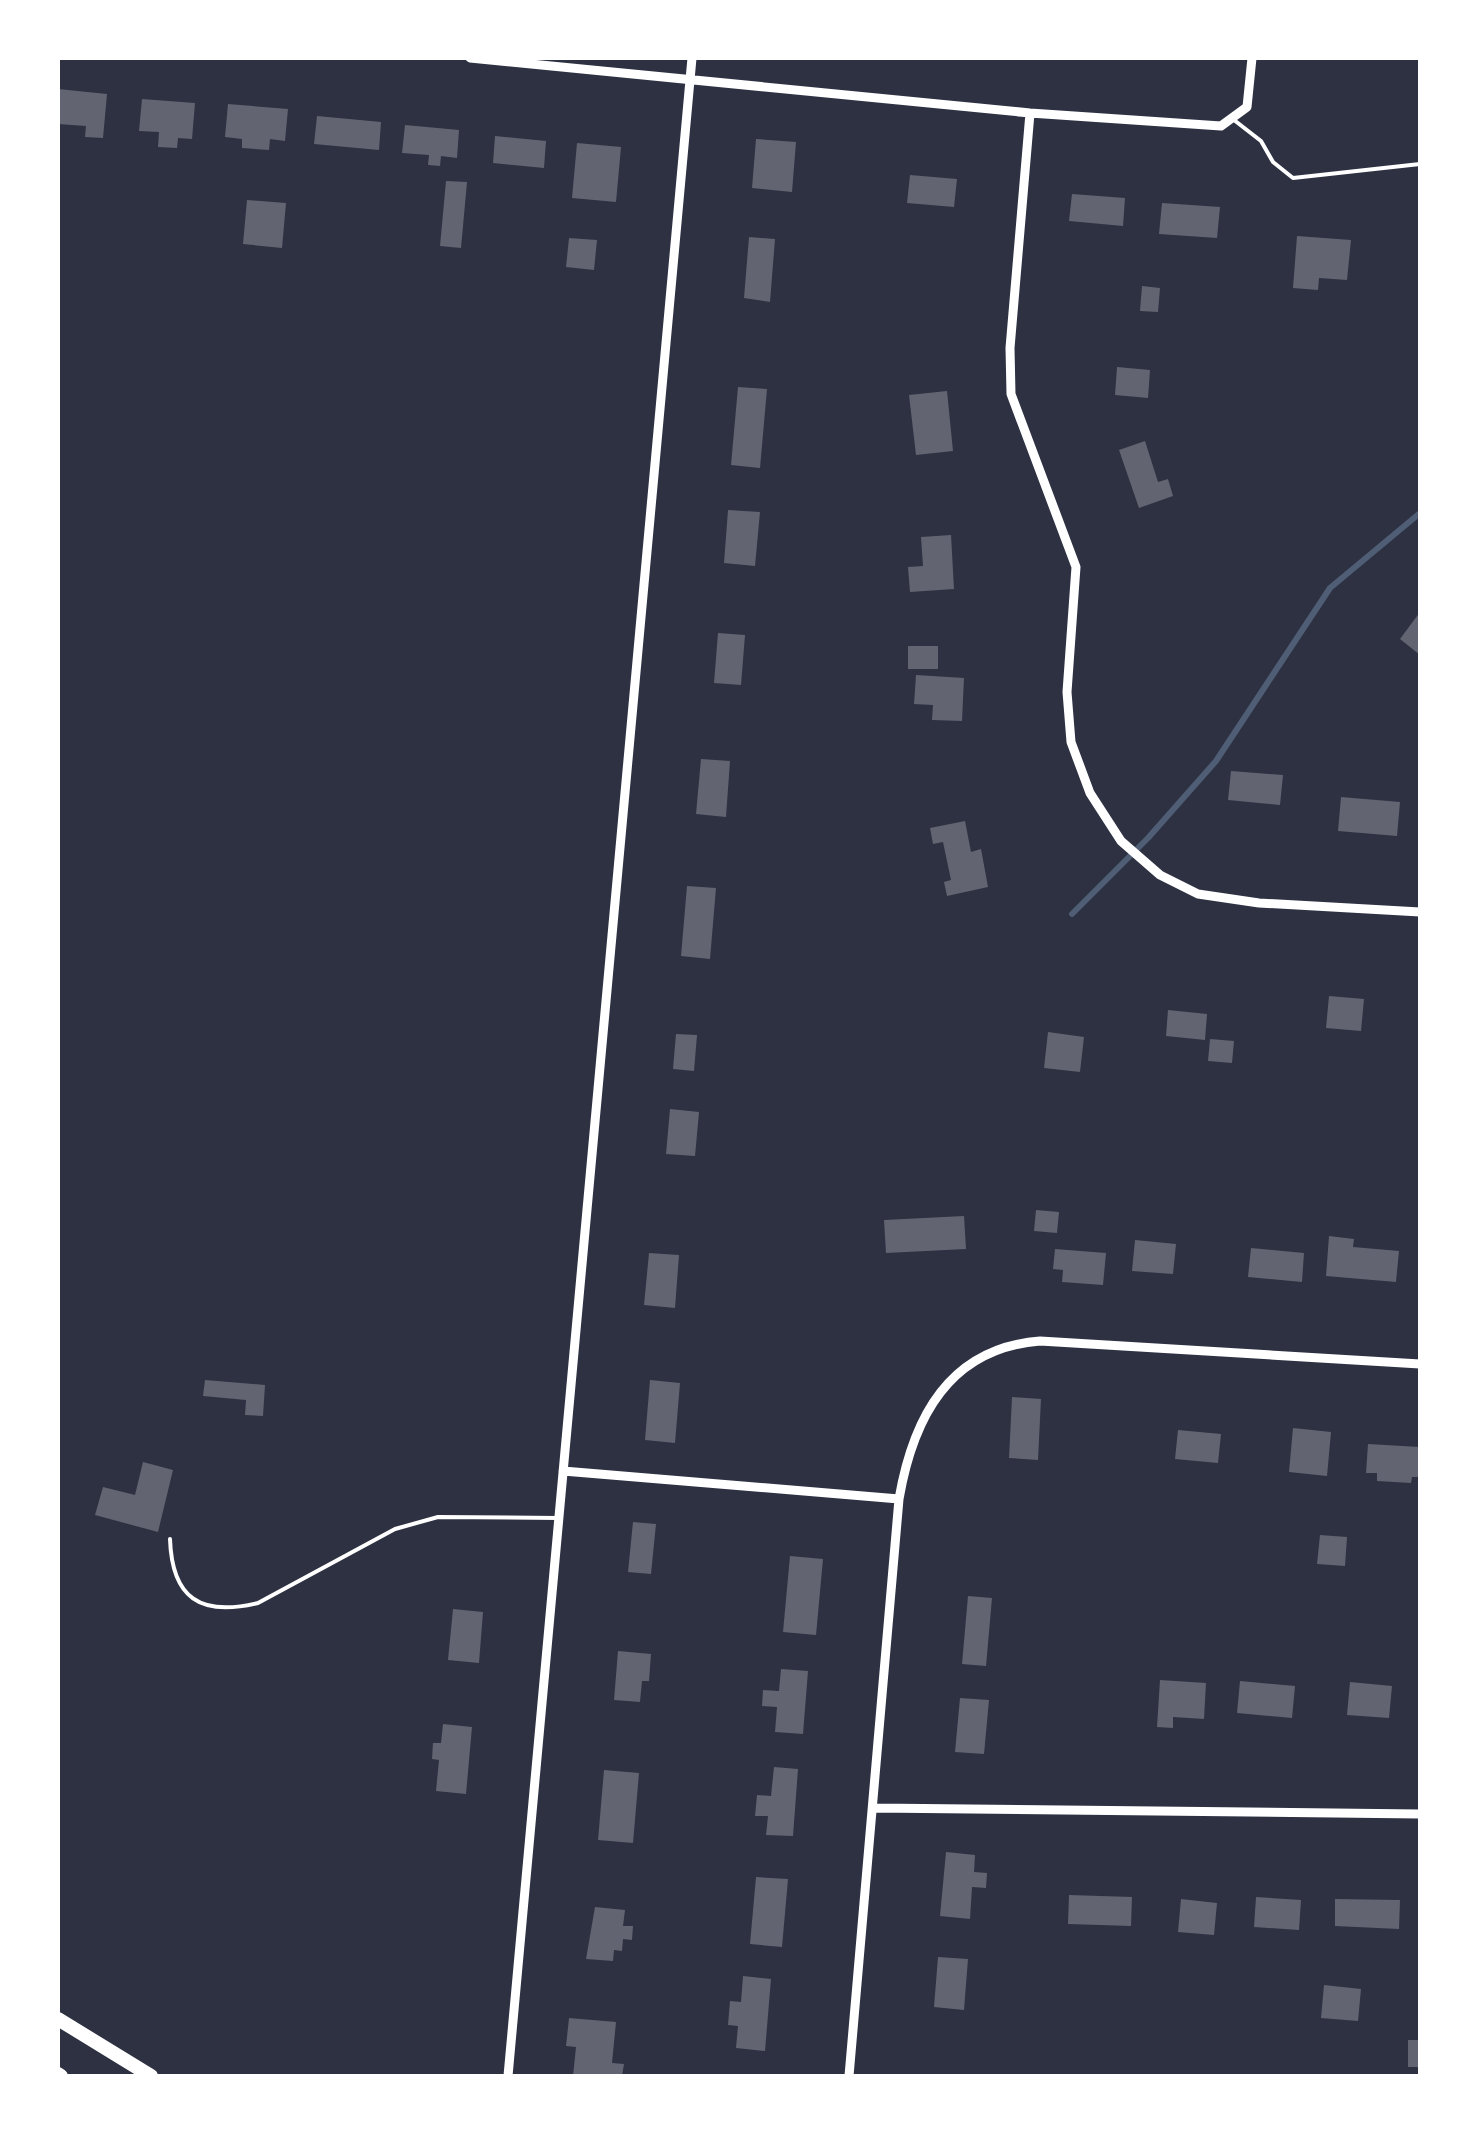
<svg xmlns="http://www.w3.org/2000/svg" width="1478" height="2134" viewBox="0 0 1478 2134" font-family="'Titillium Web',sans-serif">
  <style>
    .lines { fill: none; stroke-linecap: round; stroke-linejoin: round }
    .stream { stroke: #4f5d75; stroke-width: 6 }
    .building { fill: #626471 }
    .service { stroke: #fff; stroke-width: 4 }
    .minor { stroke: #fff; stroke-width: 9 }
    .trunk { stroke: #fff; stroke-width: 14 }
  </style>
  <rect width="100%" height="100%" fill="#2d3142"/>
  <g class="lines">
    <path class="stream" d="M1072,914L1148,838L1216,761L1330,588L1420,513"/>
  </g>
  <path class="building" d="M58,89L107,94L103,138L85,137L86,126L58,124Z
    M142,99L195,103L192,139L178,138L177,148L158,147L159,132L139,131Z
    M228,104L288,109L285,141L270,139L269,150L242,148V139L225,137Z
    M317,116L381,122L379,150L314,144Z
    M405,125L459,130L457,158L441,156L440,166L428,165L429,155L402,153Z
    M495,136L546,141L544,168L493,163Z
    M756,139L796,142L792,192L752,188Z
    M577,143L621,147L616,202L572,198Z
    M910,175L957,179L954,207L907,203Z
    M446,181L467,182L461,248L440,246Z
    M1072,194L1125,198L1123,226L1069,221Z
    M247,200L286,203L282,248L243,244Z
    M1162,203L1220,207L1217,238L1159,234Z
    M1297,236L1351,240L1347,280L1319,278L1318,290L1293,288Z
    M749,237L775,239L770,302L744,298Z
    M569,238L597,240L594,270L566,267Z
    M1142,286L1160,288L1158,312L1140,311Z
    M1117,367L1150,370L1148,398L1115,395Z
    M738,387L767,389L760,468L731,465Z
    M947,391L953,451L916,455L909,395Z
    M1145,441L1158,482L1168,479L1173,496L1139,508L1119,450Z
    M728,510L760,512L755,566L724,563Z
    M951,535L954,589L910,592L908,567L923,566L921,537Z
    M1420,612V655L1400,639Z
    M718,633L745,635L741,685L714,683Z
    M908,646H938V669H908Z
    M916,675L964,678L962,721L932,720L933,705L914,704Z
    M701,759L730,761L726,817L696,814Z
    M1231,771L1283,775L1280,805L1228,800Z
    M1341,797L1400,802L1397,836L1338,831Z
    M965,821L971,852L981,849L988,887L947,896L944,882L951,880L943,842L933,844L930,828Z
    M687,886L716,888L710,959L681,956Z
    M1329,996L1364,999L1361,1031L1326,1028Z
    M1168,1010L1207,1014L1205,1040L1166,1036Z
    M1048,1032L1084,1037L1080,1072L1044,1068Z
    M676,1034L697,1035L694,1071L673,1069Z
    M1210,1039L1234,1041L1232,1063L1208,1061Z
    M670,1109L699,1112L695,1156L666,1154Z
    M1036,1210L1059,1212L1057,1233L1034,1231Z
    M964,1216L966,1249L886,1253L884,1220Z
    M1329,1236L1354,1239L1353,1247L1399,1251L1396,1282L1326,1276Z
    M1135,1240L1176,1244L1173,1274L1132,1271Z
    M1251,1248L1304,1253L1302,1282L1248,1277Z
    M1055,1249L1106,1253L1103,1285L1062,1282L1063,1270L1053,1269Z
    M649,1253L679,1255L675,1308L644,1305Z
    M205,1380L265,1385L263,1416L245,1415L246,1400L203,1396Z
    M650,1380L680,1383L675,1443L645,1440Z
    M1012,1397L1041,1399L1038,1460L1009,1458Z
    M1293,1428L1331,1432L1327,1476L1289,1472Z
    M1178,1430L1221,1434L1218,1463L1175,1459Z
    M1368,1444L1420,1447V1477H1412L1411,1483L1377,1481V1473H1366Z
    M143,1462L173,1470L158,1532L95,1515L103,1487L135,1495Z
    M633,1522L656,1524L651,1574L628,1572Z
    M1320,1535L1347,1537L1345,1566L1317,1564Z
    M790,1556L823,1559L816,1635L783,1632Z
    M968,1596L992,1598L986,1666L962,1664Z
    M453,1609L483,1612L479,1663L448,1660Z
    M618,1651L651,1654L649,1681H642L640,1702L614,1700Z
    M781,1669L808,1671L803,1734L775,1732L777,1707L762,1706L763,1690L779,1691Z
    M1160,1680L1206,1683L1204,1719L1173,1717V1728L1157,1727Z
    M1240,1681L1295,1686L1292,1718L1237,1713Z
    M1350,1682L1392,1686L1389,1718L1347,1715Z
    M960,1698L989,1700L984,1754L955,1752Z
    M443,1724L472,1727L466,1794L436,1791L439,1760L432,1759L433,1743H441Z
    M774,1767L798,1769L793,1836L766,1835L768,1816H755L757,1795L771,1796Z
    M604,1770L639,1773L633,1843L598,1840Z
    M946,1852L975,1855L974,1872L987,1873L986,1888L972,1887L970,1919L940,1916Z
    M756,1877L788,1879L782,1947L750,1944Z
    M1069,1895L1132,1897L1131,1926L1068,1924Z
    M1256,1897L1301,1900L1299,1930L1254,1927Z
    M1181,1899L1217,1903L1214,1935L1178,1932Z
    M1335,1899L1400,1900L1399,1929L1335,1926Z
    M595,1907L625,1910L623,1926H633L632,1940L623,1939L622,1951L614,1950L613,1961L586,1959Z
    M938,1957L968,1959L964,2010L934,2007Z
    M743,1976L771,1979L765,2051L736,2048L738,2026L728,2025L730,2001L741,2002Z
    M1324,1985L1361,1989L1358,2021L1321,2018Z
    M569,2018L616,2022L612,2063L624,2064L622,2076H573L576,2047L566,2046Z
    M1408,2040H1420V2067H1408Z"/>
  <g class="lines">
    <path class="service" d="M1234,120L1261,141L1273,162L1293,178L1420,164
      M170,1539C172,1598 200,1617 258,1603L395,1529L438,1517L559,1518"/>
    <path class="minor" d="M470,58L1030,113L1221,126L1247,107L1252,58
      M1030,113L1010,348L1011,394L1076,567L1067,692L1071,742L1090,793L1121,841L1160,875L1198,894L1259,903L1420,912
      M563,1471L899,1499
      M875,1808L1420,1814
      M508,2076L692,58
      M849,2076L899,1499C913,1418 949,1348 1040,1341L1420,1364"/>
    <path class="trunk" d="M58,2019L151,2076
      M58,2074L61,2076"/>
  </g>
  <rect width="1478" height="2134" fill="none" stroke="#ffffff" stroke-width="120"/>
</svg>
